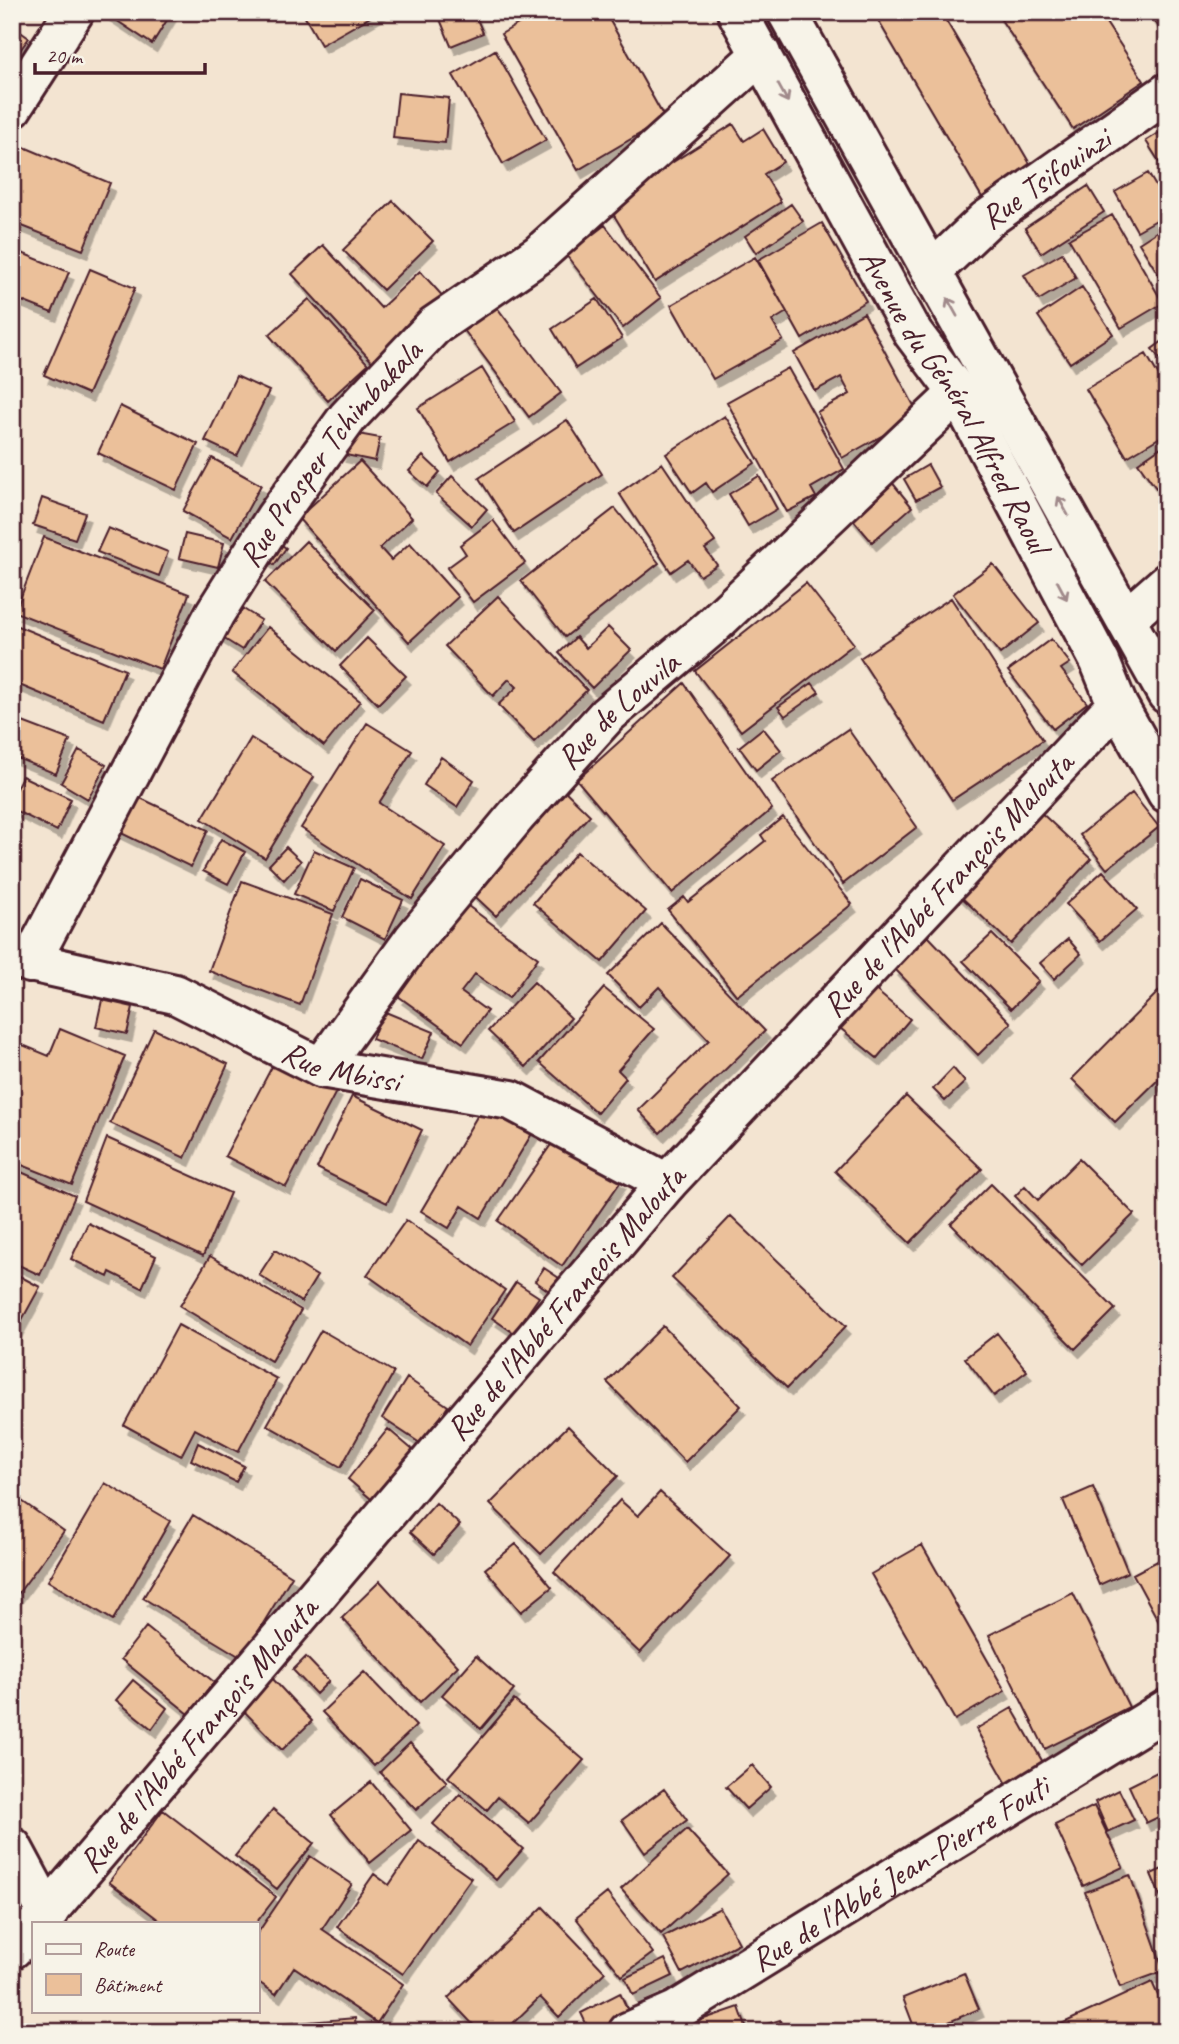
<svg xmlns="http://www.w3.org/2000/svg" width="1179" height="2044" viewBox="0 0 1179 2044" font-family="Caveat,sans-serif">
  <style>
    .building { fill: #ebc09a; stroke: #4a1f2b; stroke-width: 2; filter: url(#shadow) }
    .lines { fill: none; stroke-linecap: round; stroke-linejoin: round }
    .minor-casing { stroke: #4a1f2b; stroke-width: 44 }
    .tertiary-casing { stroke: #4a1f2b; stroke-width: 44 }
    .minor { stroke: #f7f3e8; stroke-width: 38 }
    .tertiary { stroke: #f7f3e8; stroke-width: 38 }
    .oneway { stroke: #a0898a }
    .labels { text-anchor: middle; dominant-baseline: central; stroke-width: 5; stroke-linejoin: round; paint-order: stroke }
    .street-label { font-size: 33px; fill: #4a1f2b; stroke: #f7f3e8 }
  </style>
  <defs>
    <filter id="shadow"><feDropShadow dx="4.5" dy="8" stdDeviation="0" flood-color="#0004"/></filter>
  </defs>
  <rect width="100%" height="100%" fill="#f3e4d1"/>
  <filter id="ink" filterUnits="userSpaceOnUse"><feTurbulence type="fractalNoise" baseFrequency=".0143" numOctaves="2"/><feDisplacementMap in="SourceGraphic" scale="14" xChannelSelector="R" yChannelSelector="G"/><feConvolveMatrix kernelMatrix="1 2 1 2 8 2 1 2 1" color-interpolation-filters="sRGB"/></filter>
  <g filter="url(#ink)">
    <path class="building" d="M104,12H172L152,44Z
      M302,12H379L321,45Z
      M437,12H474L483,33L451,46Z
      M539,12H605L665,119L578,170L501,34Z
      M895,12H941L1033,169L983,199L879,22Z
      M996,12H1099L1144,81L1073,129Z
      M1148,12H1167V36L1166,37Z
      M12,26L29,38L12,61Z
      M495,50L546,140L503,164L453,75Z
      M398,93L449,98L445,143L393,138Z
      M733,124L744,141L763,129L783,162L764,174L781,202L655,282L607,204Z
      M1167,128V174L1146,141Z
      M17,144L110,183L83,250L12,222V155Z
      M1148,173L1167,205V214L1137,231L1115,192Z
      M1088,186L1104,212L1041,253L1025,228Z
      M393,201L433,241L383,290L343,250Z
      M791,204L803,221L756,253L745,236Z
      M1112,215L1163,303L1121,328L1069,239Z
      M822,223L866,301L802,339L758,260Z
      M605,225L661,298L623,328L566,255Z
      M1167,225V288L1139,243Z
      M323,245L381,308L420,271L447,301L376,366L292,274Z
      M12,249L69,272L52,313L12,297Z
      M1062,253L1076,278L1039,300L1024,275Z
      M755,257L787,312L772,321L783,340L713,379L671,305Z
      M90,269L135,288L88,394L44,375Z
      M1082,287L1113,334L1070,363L1038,316Z
      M490,298L561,393L529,417L458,322Z
      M309,299L368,364L328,401L269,335Z
      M597,299L622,338L576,368L552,329Z
      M864,313L919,415L842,458L817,412L850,394L841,377L815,391L794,353Z
      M1167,338V368L1152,349Z
      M1146,354L1167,390V433L1127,457L1086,389Z
      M482,368L515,422L450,462L418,408Z
      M788,368L844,469L811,488L816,497L787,512L727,402Z
      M236,376L269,391L237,456L205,441Z
      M120,406L198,444L176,490L98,453Z
      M725,416L755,463L712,492L706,483L692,493L666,454Z
      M567,420L602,474L514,533L479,478Z
      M347,432L380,438L375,461L341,454Z
      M1167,443V480L1156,488L1138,463Z
      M423,456L440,472L427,487L409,471Z
      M212,458L261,485L232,538L183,511Z
      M360,461L412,518L380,548L391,560L410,543L458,597L409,642L298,518Z
      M662,463L715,542L705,549L717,565L700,576L688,560L671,572L619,493Z
      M928,465L940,487L916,500L904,479Z
      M452,476L487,509L472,526L436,494Z
      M759,476L777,509L748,526L729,494Z
      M891,481L912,507L872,542L850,516Z
      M1167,494V515L1157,501Z
      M42,498L85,513L75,539L33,525Z
      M615,508L659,563L565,637L521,581Z
      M493,520L525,563L473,602L447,568L466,554L460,545Z
      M108,528L168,552L159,576L97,552Z
      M185,534L224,543L218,567L179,558Z
      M44,537L189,594L160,669L15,612Z
      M271,537L286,548L274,565L259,554Z
      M306,541L375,610L336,651L265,582Z
      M993,564L1039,623L1000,654L953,594Z
      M806,583L854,644L741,731L695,671Z
      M498,596L587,690L534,742L498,705L517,687L509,679L493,696L445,646Z
      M951,598L1043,740L952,800L860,658Z
      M237,605L261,620L242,650L218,635Z
      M15,625L125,670L104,720L12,682V631Z
      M268,627L360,701L324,746L232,672Z
      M608,627L631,650L592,688L559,653L576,637L586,648Z
      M367,638L406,676L378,704L340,666Z
      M1051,639L1070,663L1061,669L1087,703L1053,729L1008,671Z
      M684,683L772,809L672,893L577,780Z
      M812,683L819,692L785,716L778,707Z
      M12,718L70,740L56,774L12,756Z
      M367,723L412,751L379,803L445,846L412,899L301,828Z
      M763,728L781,750L756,770L739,747Z
      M848,729L917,827L843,884L772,781Z
      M251,738L314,777L265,858L202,819Z
      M79,750L106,765L88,799L61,783Z
      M441,757L474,780L457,807L424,785Z
      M22,776L71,799L57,831L12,809V797Z
      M559,785L590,815L496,916L464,886Z
      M1132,793L1159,827L1107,869L1080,835Z
      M134,795L208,830L191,867L117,831Z
      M1037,809L1091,859L1011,944L958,894Z
      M783,817L852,904L737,996L668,910L684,897L688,902L765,841L761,835Z
      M221,839L245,852L228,884L203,871Z
      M286,847L301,861L284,880L269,865Z
      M314,850L354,868L334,911L294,894Z
      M577,852L646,911L602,962L533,903Z
      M1103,871L1137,909L1100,941L1066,904Z
      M360,879L403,900L385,939L342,917Z
      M242,881L333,914L300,1005L209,971Z
      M464,903L538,958L509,998L475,974L461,992L487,1011L463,1043L398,996Z
      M661,923L765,1031L660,1133L638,1110L709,1040L659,987L639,1007L608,975Z
      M992,934L1039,981L1011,1009L963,961Z
      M928,936L1011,1023L978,1055L894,968Z
      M1068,939L1081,954L1054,979L1040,963Z
      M534,982L571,1018L526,1067L488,1031Z
      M1167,983V1071L1115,1122L1072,1079Z
      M604,988L654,1029L618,1070L626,1078L597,1113L539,1062Z
      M873,988L910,1019L877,1058L840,1028Z
      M102,1000L133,1007L127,1034L96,1027Z
      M383,1011L434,1032L422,1059L372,1039Z
      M60,1029L125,1056L72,1185L12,1161V1056L18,1043L49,1056Z
      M154,1029L228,1064L185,1158L110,1123Z
      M277,1057L337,1090L286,1187L225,1156Z
      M953,1068L965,1082L945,1101L933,1089Z
      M352,1096L422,1130L387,1203L317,1168Z
      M906,1096L982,1169L910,1243L835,1171Z
      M485,1103L533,1132L481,1218L462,1206L449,1228L421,1211Z
      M557,1136L621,1181L562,1266L498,1221Z
      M107,1138L230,1193L203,1256L83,1201Z
      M1079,1159L1134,1214L1082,1265L1015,1196L1025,1186L1038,1200Z
      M19,1171L75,1196L40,1275L12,1262V1187Z
      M991,1184L1115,1309L1075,1349L951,1224Z
      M731,1216L846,1326L787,1388L672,1278Z
      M406,1220L505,1290L467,1346L367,1275Z
      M88,1223L156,1256L142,1288L110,1272L108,1277L71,1259Z
      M275,1250L317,1276L301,1302L259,1275Z
      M210,1256L301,1310L271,1361L180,1306Z
      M544,1268L559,1278L549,1291L535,1281Z
      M12,1272L40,1287L12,1338Z
      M516,1282L539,1297L514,1333L492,1318Z
      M178,1325L277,1379L238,1452L195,1429L181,1456L124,1425Z
      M663,1326L741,1406L685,1462L607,1382Z
      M321,1330L394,1372L341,1467L267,1425Z
      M997,1333L1027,1371L994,1396L965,1358Z
      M407,1378L448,1406L423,1445L382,1418Z
      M568,1426L618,1476L541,1554L490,1504Z
      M388,1429L414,1451L403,1464L385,1511L348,1479Z
      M198,1443L244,1466L236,1482L191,1460Z
      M105,1483L170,1521L113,1620L48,1581Z
      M1093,1487L1128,1572L1099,1585L1063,1500Z
      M660,1492L730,1556L640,1653L554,1572L620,1500L638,1516Z
      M12,1494L64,1531L12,1602Z
      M436,1503L460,1525L434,1554L410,1532Z
      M193,1515L292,1576L242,1658L143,1598Z
      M516,1544L552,1587L521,1612L485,1569Z
      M922,1545L1005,1691L955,1720L871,1574Z
      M1167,1556V1637L1133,1574Z
      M380,1581L458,1666L420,1702L342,1618Z
      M1073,1593L1129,1707L1045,1749L989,1635Z
      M146,1627L214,1682L189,1714L121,1659Z
      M476,1656L514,1690L481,1729L442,1695Z
      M306,1657L329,1681L316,1694L293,1670Z
      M364,1672L416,1726L374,1766L322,1712Z
      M272,1678L312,1721L282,1750L241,1708Z
      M133,1680L167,1708L152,1729L116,1700Z
      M514,1700L584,1760L529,1823L498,1797L487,1810L448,1777Z
      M1012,1708L1053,1780L1027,1773L1007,1784L976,1729Z
      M410,1743L447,1782L416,1810L380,1772Z
      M752,1765L771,1787L746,1809L726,1787Z
      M1163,1769L1167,1777V1813L1146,1823L1129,1786Z
      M371,1782L411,1830L370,1863L331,1815Z
      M664,1789L687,1820L645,1853L622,1820Z
      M1119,1790L1134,1820L1108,1832L1095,1802Z
      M460,1794L523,1849L496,1880L433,1824Z
      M1094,1806L1123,1867L1083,1886L1055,1825Z
      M273,1809L314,1843L277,1889L235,1856Z
      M163,1810L276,1897L256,1923H163L109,1882Z
      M687,1829L728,1874L661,1934L621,1889Z
      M419,1841L471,1878L403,1974L337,1927L374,1874L389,1885Z
      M310,1856L352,1884L322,1929L403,1984L377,2023L294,1967L276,1994L257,1981V1934Z
      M1167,1867V1912L1151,1874Z
      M1130,1875L1164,1971L1120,1987L1085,1892Z
      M607,1893L653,1953L622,1976L576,1918Z
      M12,1896L28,1915L12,1929Z
      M543,1907L605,1972L559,2017L540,1997L504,2032H480L448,1998Z
      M720,1908L739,1943L682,1973L663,1937Z
      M665,1959L673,1976L633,1995L625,1978Z
      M964,1973L979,2009L926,2032H916L903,1998Z
      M1152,1982L1167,2016V2032H1044Z
      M620,1993L630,2015L594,2032H590L581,2013Z
      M739,2007L747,2030L780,2020L783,2032H666Z
      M355,2018L356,2032H189Z"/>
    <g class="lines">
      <defs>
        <g id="minor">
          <path d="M12,108L74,12"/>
          <path id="s1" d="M932,271L986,220L1167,93"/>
          <path d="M1126,619L1167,583"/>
          <path id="s2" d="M12,958L175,994L321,1068L511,1100L667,1183"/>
          <path id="s3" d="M30,963L215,613L275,518L348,417L434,326L538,255L761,54"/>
          <path id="s4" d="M321,1068L413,940L516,816L607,715L710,628L958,393"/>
          <path d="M12,1847L48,1914"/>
          <path id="s5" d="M38,1923L667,1183L1117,704"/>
          <path d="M12,1949L33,1928"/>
          <path id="s6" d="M628,2032L676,2011L1167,1709"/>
        </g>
        <g id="tertiary">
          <path id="s7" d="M737,12L913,333L958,393L1100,662L1117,704L1167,793"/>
          <path d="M787,12L1167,694"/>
        </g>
      </defs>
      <use href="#minor" class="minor-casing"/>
      <use href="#tertiary" class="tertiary-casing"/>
      <use href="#minor" class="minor"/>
      <use href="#tertiary" class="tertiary"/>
    </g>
    <defs><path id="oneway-shaft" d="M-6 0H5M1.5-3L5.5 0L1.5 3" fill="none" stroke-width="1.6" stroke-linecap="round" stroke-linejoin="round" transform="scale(1.75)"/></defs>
    <g class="oneway">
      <use href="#oneway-shaft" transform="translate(783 93) rotate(61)"/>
      <use href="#oneway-shaft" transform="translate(952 307) rotate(-119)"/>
      <use href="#oneway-shaft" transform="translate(1063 506) rotate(-119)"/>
      <use href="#oneway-shaft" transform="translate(1062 590) rotate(62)"/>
    </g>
  </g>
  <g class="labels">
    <g class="street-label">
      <text stroke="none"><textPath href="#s1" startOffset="147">Rue Tsifouinzi</textPath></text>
      <text stroke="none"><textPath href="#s7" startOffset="446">Avenue du Général Alfred Raoul</textPath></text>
      <text stroke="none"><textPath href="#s3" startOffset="593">Rue Prosper Tchimbakala</textPath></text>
      <text stroke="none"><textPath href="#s4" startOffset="466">Rue de Louvila</textPath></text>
      <text stroke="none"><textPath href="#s5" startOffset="1381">Rue de l'Abbé François Malouta</textPath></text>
      <text stroke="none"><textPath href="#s2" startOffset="350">Rue Mbissi</textPath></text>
      <text stroke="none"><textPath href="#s5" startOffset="814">Rue de l'Abbé François Malouta</textPath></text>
      <text stroke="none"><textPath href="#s5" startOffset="247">Rue de l'Abbé François Malouta</textPath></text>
      <text stroke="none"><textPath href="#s6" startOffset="315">Rue de l'Abbé Jean-Pierre Fouti</textPath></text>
    </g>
  </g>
  <rect width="1179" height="2044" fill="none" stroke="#f7f3e8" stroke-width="42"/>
  <rect x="21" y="21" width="1137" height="2002" fill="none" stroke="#4a1f2b" stroke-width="2.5" filter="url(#ink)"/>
  <rect x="32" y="1922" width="228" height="91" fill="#f7f3e8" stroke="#b29e9c" stroke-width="2"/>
  <rect x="46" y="1944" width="35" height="10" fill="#f7f3e8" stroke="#b29e9c" stroke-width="2"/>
  <text x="94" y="1956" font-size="21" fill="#4a1f2b">Route</text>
  <rect x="46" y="1974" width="35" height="21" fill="#ebc09a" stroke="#b29e9c" stroke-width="2"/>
  <text x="94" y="1992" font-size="21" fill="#4a1f2b">Bâtiment</text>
  <path d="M35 63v10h170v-10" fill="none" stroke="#4a1f2b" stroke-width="3.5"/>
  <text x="46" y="63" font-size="21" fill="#4a1f2b" stroke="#f7f3e8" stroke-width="5" paint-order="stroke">20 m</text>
</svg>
